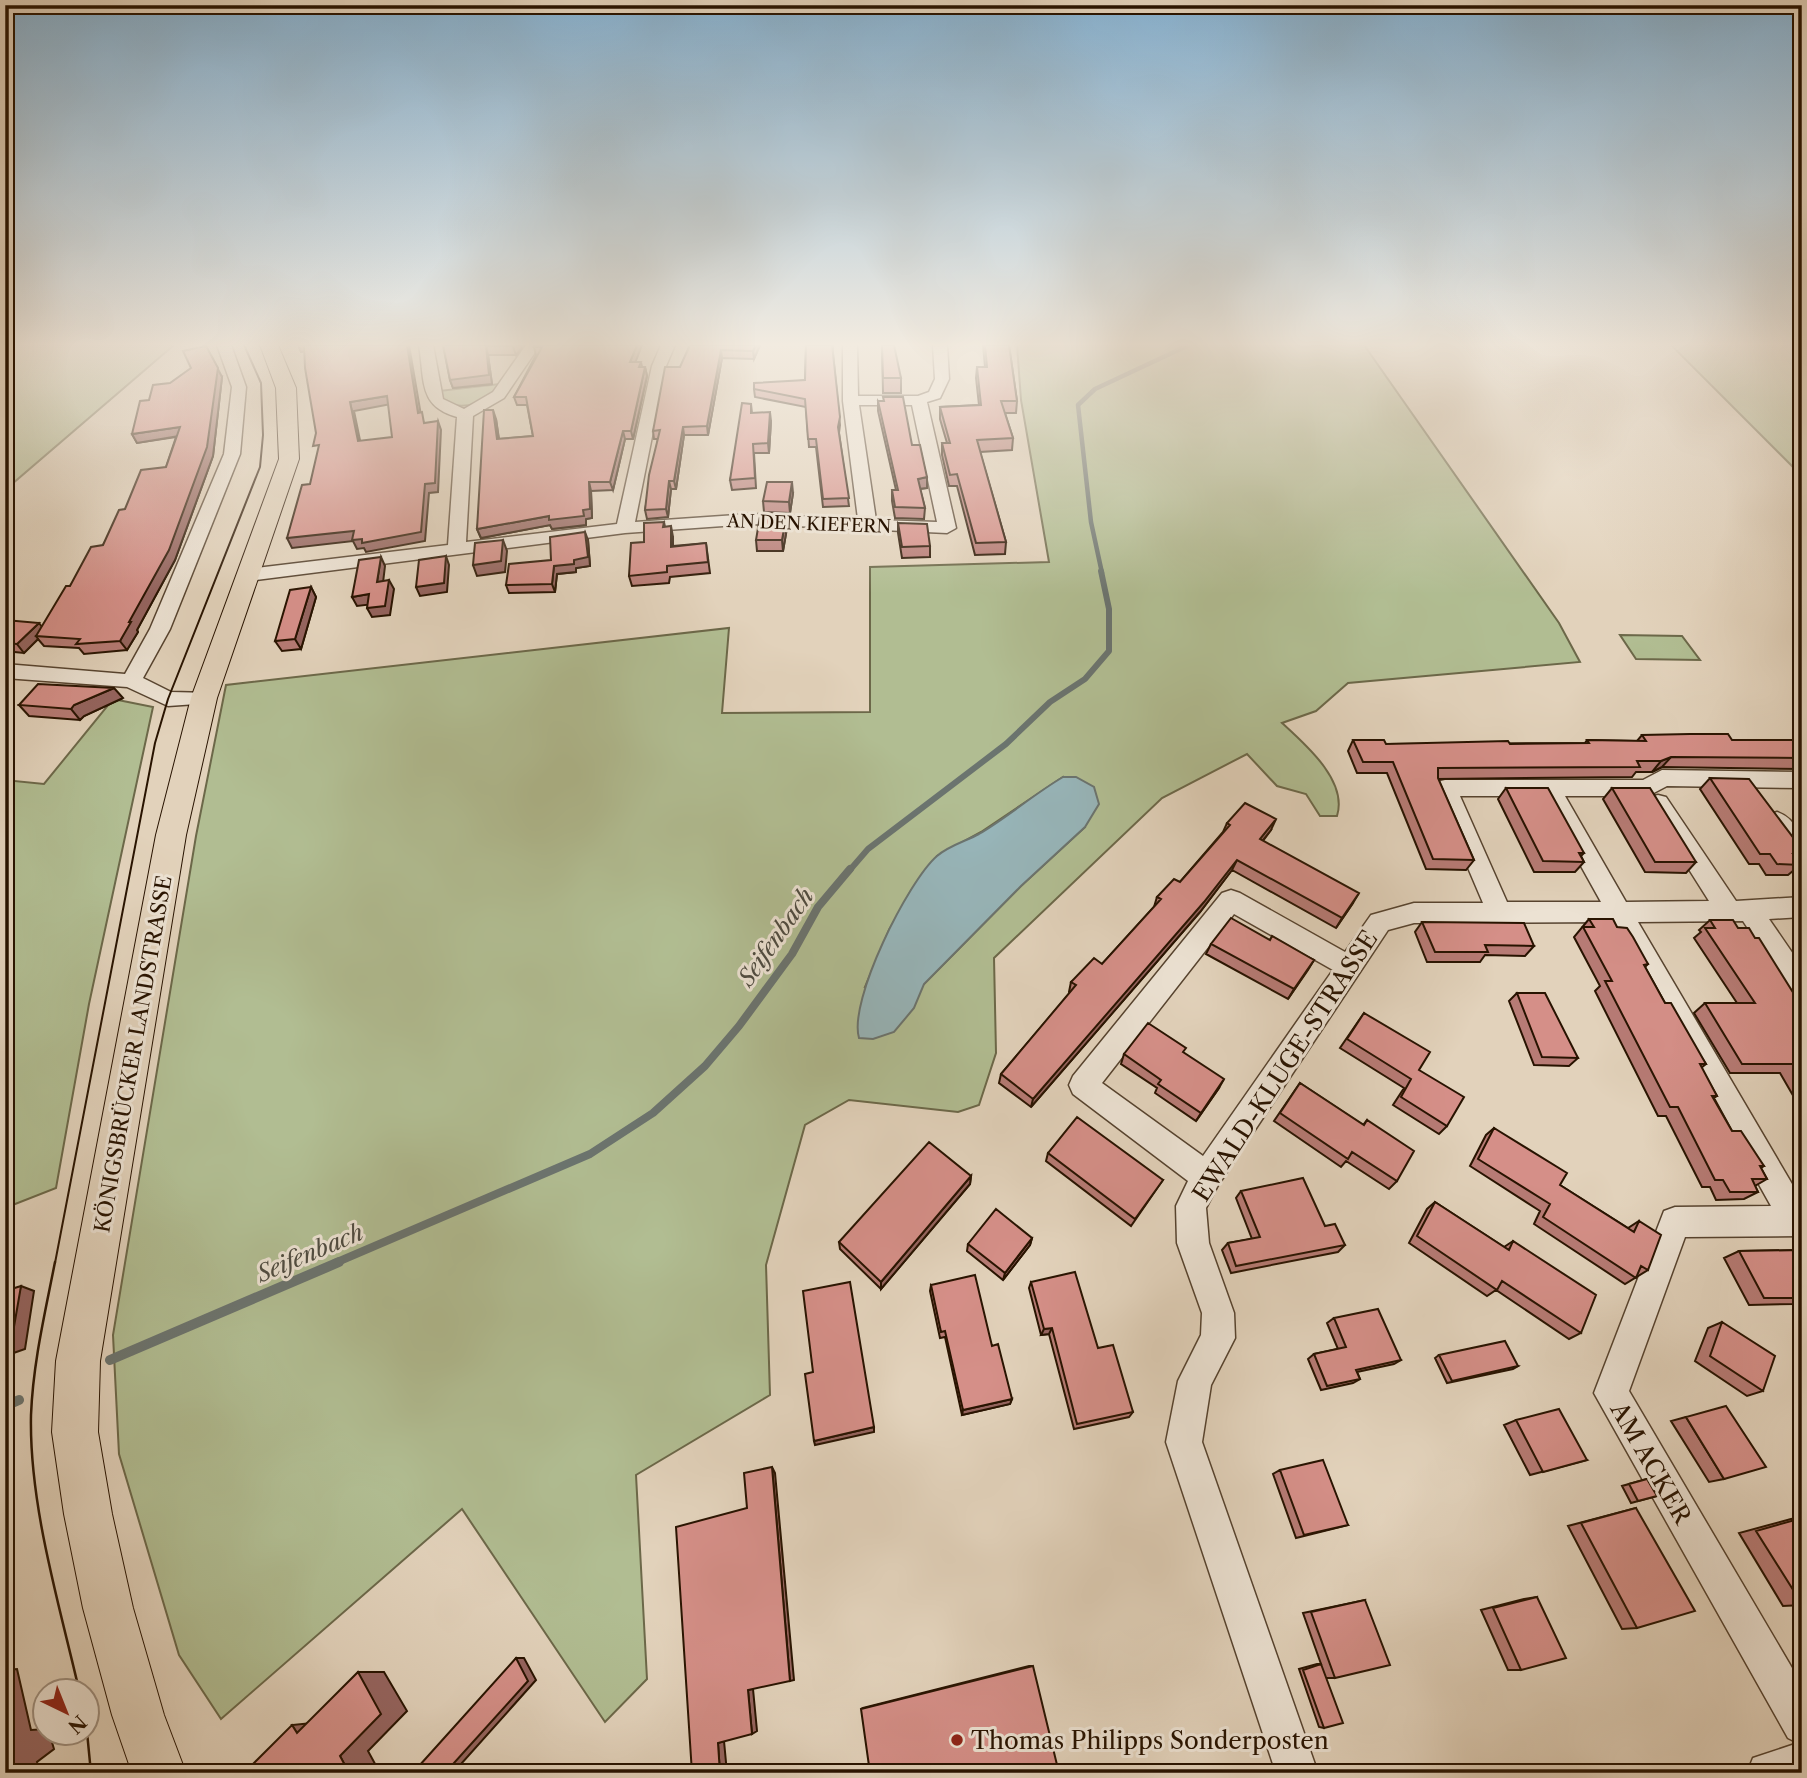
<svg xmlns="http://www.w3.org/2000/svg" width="1807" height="1778" viewBox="0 0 1807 1778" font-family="'Libre Caslon Text',serif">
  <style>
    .green { fill: #b1bd92; stroke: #6c6849; stroke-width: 2; fill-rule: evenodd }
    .water { fill: #97b5b9; stroke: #6b746f; stroke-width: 2 }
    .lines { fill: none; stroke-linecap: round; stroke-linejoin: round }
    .stream-far3 { stroke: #6b746f; stroke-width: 4.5 }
    .stream-far2 { stroke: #6b746f; stroke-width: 6 }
    .stream-far1 { stroke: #6b746f; stroke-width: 8 }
    .stream { stroke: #6b746f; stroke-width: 10 }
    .minor-casing { stroke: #56432f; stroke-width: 3 }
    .major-casing { stroke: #281300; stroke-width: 2 }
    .minor { fill: #ece2d3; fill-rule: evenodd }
    .major { fill: #e2d2bb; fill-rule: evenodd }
    .tram-far1 { stroke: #281300; stroke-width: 2 }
    .tram { stroke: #281300; stroke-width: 2.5 }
    .wall { fill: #b77b75; stroke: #281300; stroke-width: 2 }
    .shaded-wall { fill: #95645f; stroke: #281300; stroke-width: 2 }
    .building { fill: #d58f88; stroke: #281300; stroke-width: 2; fill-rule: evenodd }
    .poi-dot { fill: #8f2418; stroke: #ece2d3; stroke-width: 2.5 }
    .labels { text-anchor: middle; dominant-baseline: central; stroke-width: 6; stroke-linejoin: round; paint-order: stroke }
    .far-street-label { font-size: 18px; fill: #281300; stroke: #ece2d3 }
    .street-label { font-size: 21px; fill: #281300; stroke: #ece2d3 }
    .water-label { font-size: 23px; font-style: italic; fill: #4f4c41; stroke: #ece2d3 }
    .near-street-label { font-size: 24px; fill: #281300; stroke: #ece2d3 }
    .near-poi-label { font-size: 24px; fill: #281300; stroke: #ece2d3; text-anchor: start }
  </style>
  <rect width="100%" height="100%" fill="#e2d2bb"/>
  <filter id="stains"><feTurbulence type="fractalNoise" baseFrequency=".00286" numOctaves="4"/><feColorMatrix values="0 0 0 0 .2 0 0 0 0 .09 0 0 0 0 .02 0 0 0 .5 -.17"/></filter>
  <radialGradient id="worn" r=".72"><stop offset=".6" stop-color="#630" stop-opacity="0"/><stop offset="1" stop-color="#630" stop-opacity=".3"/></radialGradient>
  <path class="green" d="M5,345H174L5,490Z
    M1017,345H1364L1559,623L1580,662L1348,683L1316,711L1282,723C1306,745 1348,781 1337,816H1320L1306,794L1277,786L1247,754L1162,798L994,958L996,1053L979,1105L958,1112L849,1100L805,1125L766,1265L770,1395L636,1475L647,1679L605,1722L462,1509L221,1719L179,1655L119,1454L113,1335L196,836L226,685L729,628L722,713L870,712V567L1049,562L1021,400ZM1063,777L1085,827L1021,886L924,984L865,987L889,930L912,889L937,856L981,832Z
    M1671,345H1802V476Z
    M500,384C487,403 466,411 444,402L439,391Z
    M1620,635L1682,636L1700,660L1636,659Z
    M113,699L153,707L89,1004L56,1188L5,1208V780L44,784Z"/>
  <path class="water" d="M1063,777H1076L1094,787L1099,804L1085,827L1021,886L924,984L914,1008L894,1032L873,1039L859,1038C848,1001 908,881 937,856C948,846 966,841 979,834C1008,817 1034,794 1063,777Z"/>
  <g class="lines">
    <path class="stream-far3" d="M1102,573L1091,522L1078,405L1095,389L1189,345"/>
    <path class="stream-far2" d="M849,871L868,849L1006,744L1050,702L1085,679L1109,651V609L1101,571"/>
    <path class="stream-far1" d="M335,1263L590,1154L653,1113L705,1066L739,1026L792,954L818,907L850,869"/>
    <path class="stream" d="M110,1360L339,1262
      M5,1406L19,1400"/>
    <defs>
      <path id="minor" d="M217,345H231L246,387L240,454L170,629L143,678L171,692L211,693L214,698L211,703L168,706L127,687L5,678V664L125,674L150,629L224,454L232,387Z
        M419,345H433L443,399L464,409L493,392L526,345H540L504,398L473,416L466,542L617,524L652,366L661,345H675L666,366L635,522L751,514L858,519L843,401V345H857L858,396H918L929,392L935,379L933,345H947L949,379L940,398L927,402L956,528L947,533L751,524L625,533L248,581L241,579L239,575L248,569L448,545L457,417C418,406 425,381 419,345ZM859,405H912L937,522L876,520Z
        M1662,770L1802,772V788L1667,786L1648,796H1565L1626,902L1709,901L1647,803L1650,797L1658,795L1666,797L1736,901L1802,897V917L1769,919L1802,967V1000L1793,997L1743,921L1638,922L1802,1201V1236L1685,1237L1629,1391L1802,1685V1773H1747L1753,1758L1798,1743L1788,1738L1594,1393L1664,1211L1675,1207L1771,1206L1612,922L1414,923L1388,930L1217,1187L1206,1208L1209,1243L1234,1313L1235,1338L1211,1385L1202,1442L1318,1773H1276L1166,1442L1178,1381L1201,1335L1202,1313L1177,1243L1176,1206L1188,1181L1073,1094L1069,1085L1073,1076L1222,893L1231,890L1240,893L1345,952L1371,915L1414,903H1483L1434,788L1437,782L1445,780H1643ZM1460,796H1542L1601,902H1507ZM1234,914L1333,970L1203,1156L1102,1083Z
        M1777,812C1800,820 1802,843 1802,863L1794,860L1765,821L1769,815Z"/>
      <path id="major" d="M260,345H278L296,388L299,459L217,698L186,835L100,1361L98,1432L112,1514L133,1608L164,1715L186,1773H132L112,1715L83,1608L64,1514L52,1432L56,1361L156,835L191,698L279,459L276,388Z"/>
    </defs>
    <use href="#minor" class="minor-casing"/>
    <use href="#major" class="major-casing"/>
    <use href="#minor" class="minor"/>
    <use href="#major" class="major"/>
    <path class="tram-far1" d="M55,1263L155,743L168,699L260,467L263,435L261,383L244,345"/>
    <path class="tram" d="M55,1262C45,1313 33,1363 31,1415C29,1505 59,1603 79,1690
      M87,1732L91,1773"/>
  </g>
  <path class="wall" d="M443,345H524L516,355H488L492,384L453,388L450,380Z
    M535,345L635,362H641L642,367H645L647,376L633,439H625L613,490L591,491L592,518L586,519V525L552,529L550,525L481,538L477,529L496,419L499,439L533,436L527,405H517L514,397L536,355L534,347Z
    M690,345H760L754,359L722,358L708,435H684L676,489H671L668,517L647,519L645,510L658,439H654L653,431Z
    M806,345H833V353L840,425L839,433L849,506L823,507L816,447H809L806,407L755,397L754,389L805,380Z
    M882,345L901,378V393H883Z
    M983,345H1009L1017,401L1016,413H1005L1013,438L1012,450L980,452L1006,542L1005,554L975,555L957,486H949L942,455V443H947L940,419V407L979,405L976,378L977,367H985Z
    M222,377L213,456L175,560L137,630L138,632L127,650L84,654L79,648L44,646L38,639L24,653L5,651V620L42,627L70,586L103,545L125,509L166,467L176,437L137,443L132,434Z
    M878,401L912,445L927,488L920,489L925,508L924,519L895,518L892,501V490H896L878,411Z
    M751,404L752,413L771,421L769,453H754L756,488L732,490L730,480Z
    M793,493L790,513L764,512L763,501Z
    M786,518L787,528L783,551H757L756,540Z
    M664,522L665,527L673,537V546L706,543L710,573L670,577L669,583L632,586L629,576L644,542Z
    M898,523L930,546V557L902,558L898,533Z
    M588,540L590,566L576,568V572L557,574L555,592L509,593L506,585Z
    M311,587L316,597L301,649L282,651L275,641Z
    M123,698L84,716L80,720L29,716L19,705Z
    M1642,735L1732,740H1802V769L1662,767L1652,772H1636L1632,777L1438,779L1474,860L1466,870L1426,869L1387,773H1357L1348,751L1353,740L1386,744L1585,743L1587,740L1637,741Z
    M1710,778L1798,844L1796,846L1802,854L1796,859L1800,865L1788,875H1766L1759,864H1749L1700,789Z
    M1506,788L1584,853L1581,856L1584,862L1575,872H1534L1498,799Z
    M1612,788L1696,862L1686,873L1645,872L1603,799Z
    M1227,823L1271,830L1263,841L1353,903L1336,928L1232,870L1200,912L1031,1107L999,1083L1001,1074L1070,993L1069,992L1071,982L1102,964L1154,907L1157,897L1180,882L1223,832Z
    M1589,919L1617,927L1648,964L1645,967L1665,1003L1706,1064L1701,1068L1717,1096L1714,1098L1732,1131L1764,1166L1761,1168L1767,1179L1755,1186L1758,1192L1744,1199L1716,1200L1710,1187H1702L1666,1116H1658L1595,991L1600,986L1574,937Z
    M1710,920L1738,928L1794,994L1802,999V1111L1780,1073H1730L1694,1013L1705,1003H1737L1694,938L1701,932L1699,930Z
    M1422,922L1534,946L1525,956L1485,955L1480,962H1427L1415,932Z
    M1270,940L1314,960L1288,999L1206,954L1211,944Z
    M1517,993L1578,1058L1569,1066L1534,1065L1509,1001Z
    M1364,1013L1419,1070L1447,1126L1439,1134L1393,1105L1404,1088L1340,1048Z
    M1124,1054L1219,1088L1196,1121L1155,1093L1157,1088L1121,1064Z
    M1300,1083L1363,1125L1367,1120L1397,1181L1389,1189L1346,1161L1341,1167L1274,1121Z
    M1494,1128L1560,1185L1628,1228L1639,1221L1648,1270L1625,1284L1534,1224L1540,1211L1470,1166L1486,1135Z
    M1048,1153L1163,1180L1158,1187L1131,1226L1046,1161Z
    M971,1176L970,1184L881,1289L840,1249L839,1242Z
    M1241,1191L1325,1226L1345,1245L1338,1252L1231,1273L1222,1250L1228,1243L1252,1239L1236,1198Z
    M1435,1202L1504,1247L1513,1241L1581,1333L1569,1339L1496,1290L1487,1296L1409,1243L1427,1209Z
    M1032,1238L1030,1245L1003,1280L967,1251L968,1244Z
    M1802,1250V1301L1794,1304L1749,1305L1724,1258L1739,1251Z
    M1031,1282L1098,1348L1133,1412L1129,1417L1074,1429L1049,1334L1041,1335L1029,1288Z
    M931,1285L992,1346L1012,1399L1010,1404L962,1415L945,1337L940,1338L930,1291Z
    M1334,1318L1401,1360L1394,1364L1357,1372L1360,1379L1353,1383L1321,1390L1308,1359L1314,1354L1338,1349L1327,1323Z
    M1722,1322L1763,1391L1747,1396L1695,1361L1708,1328Z
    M1439,1355L1518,1366L1513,1369L1447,1383L1435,1358Z
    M1686,1417L1724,1479L1709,1482L1671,1421Z
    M1516,1420L1587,1460L1530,1475L1504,1425Z
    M1280,1470L1348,1525L1296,1538L1273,1474Z
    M1647,1479L1657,1496L1631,1503L1622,1486Z
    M1636,1508L1637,1628L1622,1629L1568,1526Z
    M1802,1517V1605L1783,1606L1739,1533L1791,1519Z
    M1537,1597L1521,1670H1508L1481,1610L1524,1599Z
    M1365,1600L1335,1678H1326L1324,1728L1319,1727L1299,1669L1317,1664H1321L1303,1613Z
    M1029,1666H1033L861,1709L863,1708Z"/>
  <path class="shaded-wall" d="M298,345H305L308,351L301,352Z
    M407,345H409L422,421L418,413Z
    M515,345H524L516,355L513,346Z
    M637,345H642L632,371L630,362Z
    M756,345H760L754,359L753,351Z
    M206,346L222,377L213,456L175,560L137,630L138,632L127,650L120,641L129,622Z
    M486,346L488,355L492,384L453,388L450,380Z
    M721,350L722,358L708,435L707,426Z
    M645,367L647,376L633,439L631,431Z
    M387,396L391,404L354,411L362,450L358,441L350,402Z
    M493,410L496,419L500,448L497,439Z
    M770,412L771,421L769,453L768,443Z
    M438,421L441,430L438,492L429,493L425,541L366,552L364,548L357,549L353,541L292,548L287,538L425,484Z
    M180,427L185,435L137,443L132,434Z
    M683,427L684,435L676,489L674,481Z
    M623,431L625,439L613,490L610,482Z
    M927,477V488L918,489V479Z
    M669,481L671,489L668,517L666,509Z
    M589,482L591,491L592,518L586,519V525L552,529L550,525L481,538L477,529L583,510Z
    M792,482L793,493L790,513L789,502Z
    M786,518L787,528L783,551L782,540Z
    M671,526L673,537V557L671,547Z
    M585,532L588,540L590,566L576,568V572L557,574L555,592L552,584L554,566L574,560Z
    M503,540L507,551L505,572L477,576L473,565Z
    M446,556L449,565L447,592L420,596L416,587Z
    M381,557L385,566L382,591L377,582Z
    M389,580L394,589L390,615L372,617L367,608Z
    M311,587L316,597L301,649L295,639Z
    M369,594L374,604L357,606L352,597Z
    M39,623L46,632L36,636L38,639L24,653L17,644Z
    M114,688L123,698L84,716L80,720L71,709L74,705Z
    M1671,757L1662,767L1652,772L1661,761Z
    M1276,819L1271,830L1255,850L1260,839Z
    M1237,860L1232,870L1200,912L1031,1107L1033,1099Z
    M1359,893L1353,903L1336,928L1342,918Z
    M1314,960L1308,970L1288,999L1294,989Z
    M1224,1079L1219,1088L1196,1121L1201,1113Z
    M971,1176L970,1184L881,1289V1282Z
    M1032,1238L1030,1245L1003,1280L1005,1273Z
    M21,1286L34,1291L25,1349L5,1356V1347Z
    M1052,1328L1049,1334L1041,1335L1044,1329Z
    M1012,1399L1010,1404L962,1415L963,1410Z
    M874,1427V1432L815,1445L814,1441Z
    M772,1467L775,1473L794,1680L790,1681Z
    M516,1658H524L536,1680L453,1773H445Z
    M17,1669L31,1730L46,1729V1732H49L54,1749L37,1762L40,1773H5V1670Z
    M358,1672H384L407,1711L368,1751L380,1773H349L340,1756Z
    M753,1689L757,1731L752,1734L748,1690Z
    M322,1722L297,1733L292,1725Z
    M724,1741L727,1773H720L718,1743Z"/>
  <path class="building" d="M304,345H407L418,413L422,412L424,423L438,421L435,483L425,484L421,532L362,543V539L352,540L354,531L287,538L302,485L310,484L319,445L313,446L316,433L305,368ZM387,396L392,437L358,441L350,402Z
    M443,345H515L513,346H486L489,375L450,380Z
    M535,345H637L630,362H641L639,367H645L631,431H623L610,482H589L590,509L583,510L584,516L549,520V516L477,529L484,410H493L497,439L533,436L526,397H514L542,347H534Z
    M690,345H756L753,351L721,350L707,426L683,427L674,481H669L666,509L645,510L649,475L660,430L653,431L665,367H680Z
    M806,345H832L840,417L838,427L849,498L823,499L816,439H808L805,399L754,389V383L805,380Z
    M882,345H894L901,378H883Z
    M985,345H1009L1017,401H1001L1013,438L977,440L1006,542L976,543L957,474L950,475L942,443H950L940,407L981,405L977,367H987Z
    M206,346L218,368L207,447L169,550L129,622H131L120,641L76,644L80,639L36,636L66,586H70L91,547L103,545L119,510L125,509L141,470L166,467L180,427L132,434L140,401L149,400L153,385L170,383L191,368L183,351Z
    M883,397H903L912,445H920L927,477L918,479L925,508L895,507L892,490H898L878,401H884Z
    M742,403L751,404V413L770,412L768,443L753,444L755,478L730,480Z
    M767,482H792L789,502L763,501Z
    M760,516L786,518L782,540H756Z
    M664,522L663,527L671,526V547L706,543L708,562L667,566V572L629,576L631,543L644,542V523Z
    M898,523L927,524L930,546L902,547Z
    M585,532L588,557L574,560V564L554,566L552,584L506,585L509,564L551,560L550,537Z
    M503,540L501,561L473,565L475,543Z
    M446,556L444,583L416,587L419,560Z
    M381,557L377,582L389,580L385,606L367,608L369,594L352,597L359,560Z
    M311,587L295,639L275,641L290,590Z
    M5,620L39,623L17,644L5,643Z
    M38,684L114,688L74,705L71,709L19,705Z
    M1690,734H1728L1732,740H1802V758L1671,757L1661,761H1637L1640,767L1438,768V778L1474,860L1433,859L1393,762H1363L1353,740H1384L1386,744L1508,741L1510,744L1589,743L1587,740L1646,741L1642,735Z
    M1710,778L1749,779L1798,844L1795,845L1802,854H1793L1800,865L1777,864L1770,854H1760Z
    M1506,788H1548L1584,853H1579L1584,862L1543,861Z
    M1612,788H1650L1696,862H1655Z
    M1245,803L1276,819L1260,839L1359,893L1342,918L1237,860L1204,902L1033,1099L1001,1074L1076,985L1071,982L1094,958L1102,964L1161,899L1157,897L1174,879L1180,882L1230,825L1227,823Z
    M1231,918L1270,940L1272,936L1314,960L1294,989L1211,944Z
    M1589,919H1613L1617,927L1627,928L1633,937L1648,964L1644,965L1665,1003H1671L1706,1064H1700L1717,1096H1712L1732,1131H1741L1764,1166H1760L1767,1179H1752L1758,1192H1730L1723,1180H1715L1678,1107H1670L1605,981H1612L1583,927H1594Z
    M1710,920H1733L1738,928H1749L1755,938H1759L1794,994H1799L1802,999V1080L1793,1064H1742L1705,1003H1755L1705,928H1715Z
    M1422,922L1524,923L1534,946L1485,945L1488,952H1435Z
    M1517,993H1545L1578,1058L1542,1057Z
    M1364,1013L1430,1052L1419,1070L1464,1097L1447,1126L1401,1097L1411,1079L1347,1039Z
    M1148,1023L1186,1048L1183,1052L1224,1079L1201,1113L1158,1084L1161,1080L1124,1054Z
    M1300,1083L1364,1125L1367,1120L1414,1151L1397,1181L1352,1152L1348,1159L1280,1113Z
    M1077,1117L1163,1180L1135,1219L1048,1153Z
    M1494,1128L1567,1173L1560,1185L1634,1232L1639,1221L1661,1235L1648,1270L1641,1266L1636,1278L1543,1217L1550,1204L1478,1159Z
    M929,1142L971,1176L881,1282L839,1242Z
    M1303,1178L1325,1226L1335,1224L1345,1245L1236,1266L1228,1243L1260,1237L1241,1191Z
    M1435,1202L1509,1250L1513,1241L1596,1295L1581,1333L1502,1281L1497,1290L1417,1236Z
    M996,1209L1032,1238L1005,1273L968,1244Z
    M1802,1250V1298H1764L1739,1251Z
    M1075,1272L1098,1348L1113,1345L1133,1412L1077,1424L1052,1328L1044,1329L1031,1282Z
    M975,1275L992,1346L998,1344L1012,1399L963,1410L945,1331L941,1332L931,1285Z
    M850,1282L874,1427L814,1441L805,1374L813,1372L803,1291Z
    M21,1286L11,1344L5,1347V1291Z
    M1378,1309L1401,1360L1356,1370L1360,1379L1327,1386L1314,1354L1346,1347L1334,1318Z
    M1722,1322L1775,1356L1763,1391L1710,1356Z
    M1505,1341L1518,1366L1452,1381L1439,1355Z
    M1726,1406L1766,1467L1724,1479L1686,1417Z
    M1559,1409L1587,1460L1543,1472L1516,1420Z
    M1323,1460L1348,1525L1304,1535L1280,1470Z
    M772,1467L790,1681L748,1690L752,1734L718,1743L720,1773H692L676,1527L747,1508L744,1473Z
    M1647,1479L1657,1496L1638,1501L1629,1484Z
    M1636,1508L1695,1611L1637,1628L1581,1523Z
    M1802,1518V1604L1756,1531Z
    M1537,1597L1566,1658L1521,1670L1493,1608Z
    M1365,1600L1390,1665L1335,1678L1311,1612Z
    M516,1658L528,1681L445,1773H423L419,1766Z
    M1321,1664L1343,1723L1324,1728L1303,1670Z
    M1033,1666L1059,1773H870L861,1709Z
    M358,1672L381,1714L340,1756L349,1773H244L292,1725L297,1733Z"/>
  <linearGradient id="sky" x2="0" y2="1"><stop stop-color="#87b4d5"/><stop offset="0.58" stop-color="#f2ebe0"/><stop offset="1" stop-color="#f2ebe0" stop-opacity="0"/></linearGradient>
  <rect width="1807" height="594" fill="url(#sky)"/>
  <circle class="poi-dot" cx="957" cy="1740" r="7"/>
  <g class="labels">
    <g class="far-street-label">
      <text transform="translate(809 524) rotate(2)">AN DEN KIEFERN</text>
    </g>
    <g class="street-label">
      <text transform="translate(133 1054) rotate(-80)">KÖNIGSBRÜCKER LANDSTRASSE</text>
    </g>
    <g class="water-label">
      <text transform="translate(776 937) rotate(-55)">Seifenbach</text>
      <text transform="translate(310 1253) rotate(-23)">Seifenbach</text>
    </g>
    <g class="near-street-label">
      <text transform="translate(1285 1066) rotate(-57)">EWALD-KLUGE-STRASSE</text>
      <text transform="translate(1651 1463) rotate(60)">AM ACKER</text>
    </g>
    <g class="near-poi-label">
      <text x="971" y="1740">Thomas Philipps Sonderposten</text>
    </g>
  </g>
  <rect width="1807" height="1778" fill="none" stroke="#e2d2bb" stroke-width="28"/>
  <rect x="7" y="7" width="1793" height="1764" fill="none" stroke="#281300" stroke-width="3.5"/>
  <rect x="14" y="14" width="1779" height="1750" fill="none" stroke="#281300" stroke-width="2"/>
  <g transform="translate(66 1712) rotate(137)"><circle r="33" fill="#ece2d3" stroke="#9e8f7f" stroke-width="2"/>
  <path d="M0-5L12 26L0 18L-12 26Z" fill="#8f2418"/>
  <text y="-10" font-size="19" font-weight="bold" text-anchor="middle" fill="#281300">N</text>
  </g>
  <rect width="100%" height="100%" filter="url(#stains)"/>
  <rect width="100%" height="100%" fill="url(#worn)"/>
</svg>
